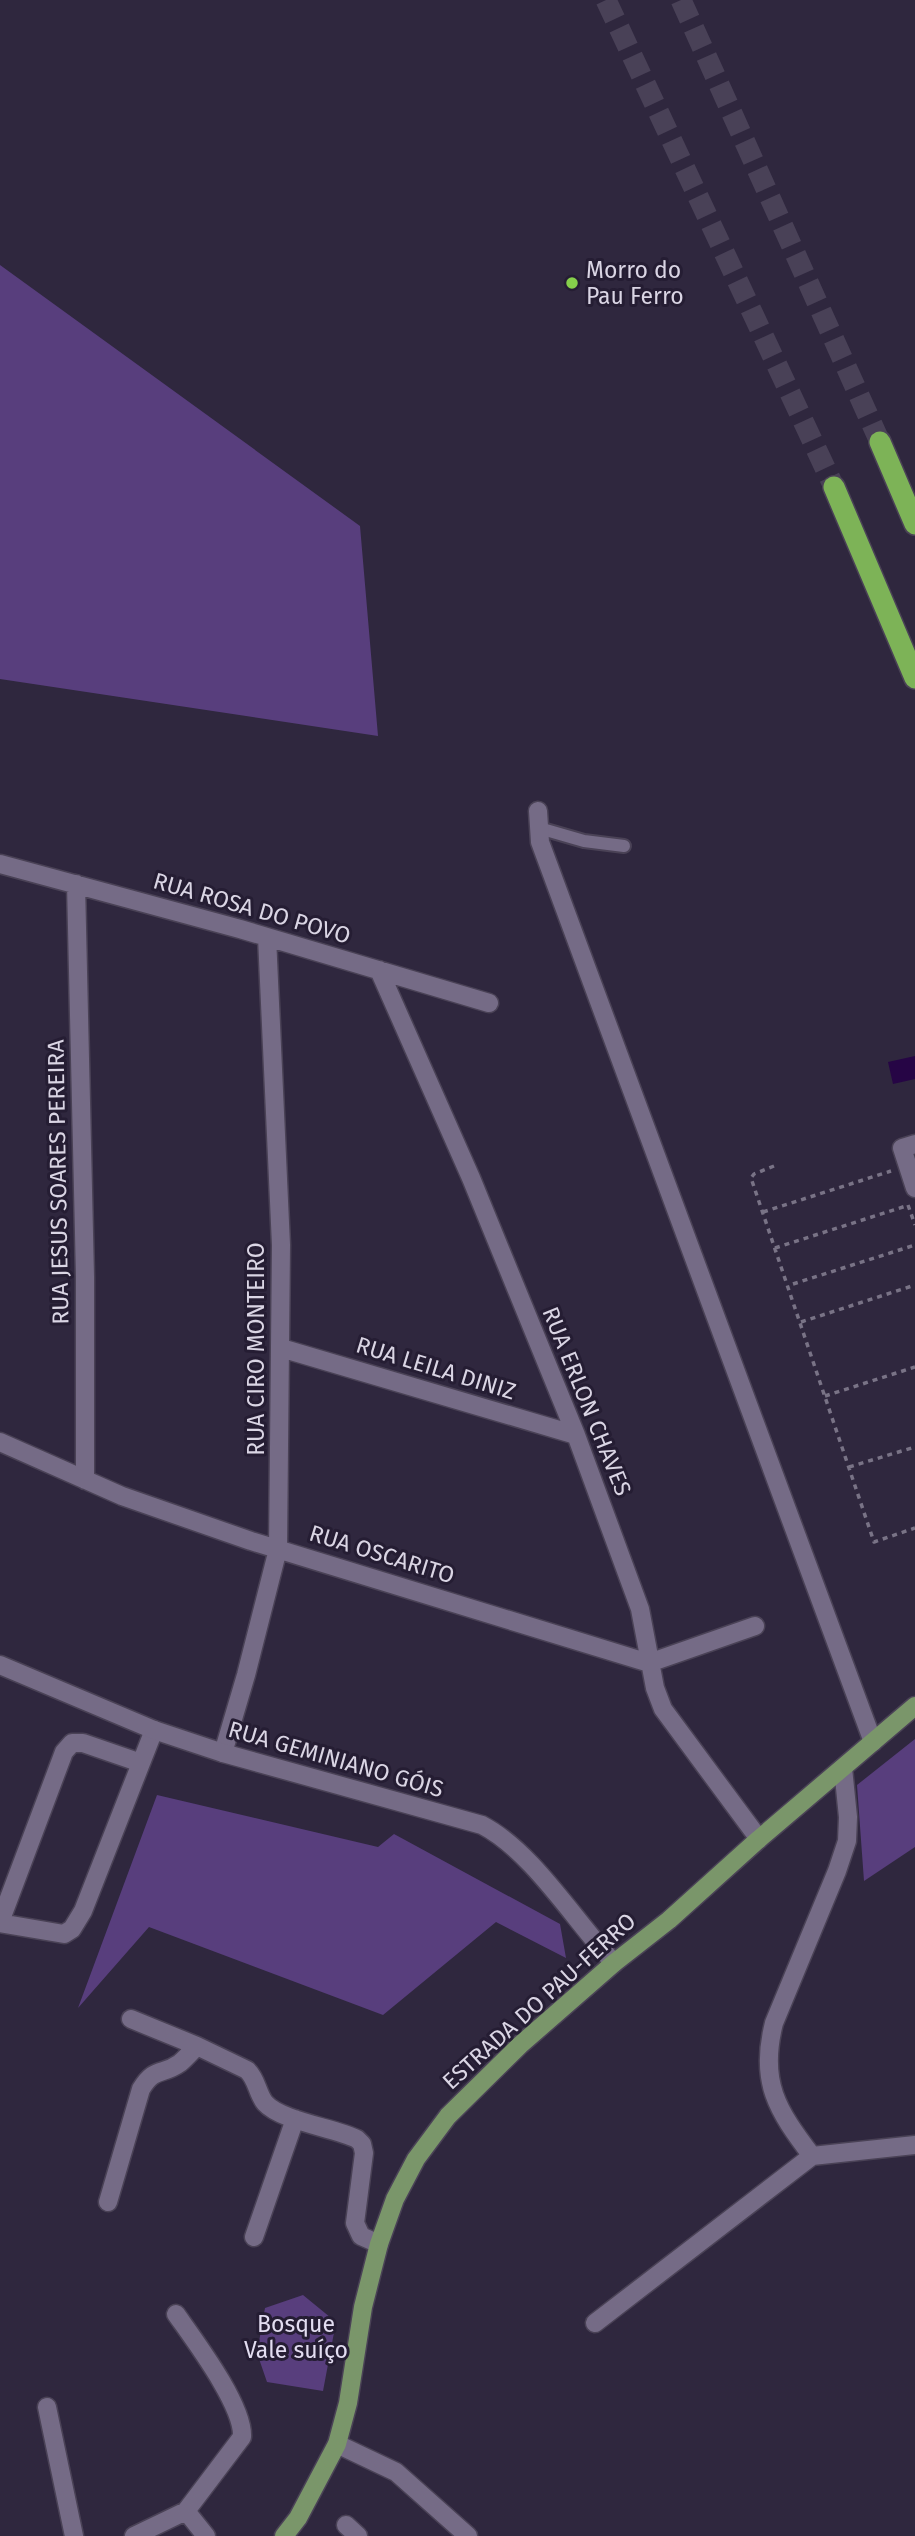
<svg xmlns="http://www.w3.org/2000/svg" width="915" height="2536" viewBox="0 0 915 2536" font-family="'Fira Sans',sans-serif">
  <style>
    .green { fill: #583e7d }
    .water { fill: #260545 }
    .lines { fill: none; stroke-linecap: round; stroke-linejoin: round }
    .motorway-tunnel { stroke: #494157; stroke-width: 21; stroke-dasharray: 21 10; stroke-linecap: butt }
    .service-casing { stroke: #4a4256; stroke-width: 16 }
    .minor-casing { stroke: #4a4256; stroke-width: 21 }
    .tertiary-casing { stroke: #4a4256; stroke-width: 21 }
    .primary-casing { stroke: #4a4256; stroke-width: 21 }
    .motorway-casing { stroke: #4a4256; stroke-width: 24 }
    .path { stroke: #797386; stroke-width: 3.5; stroke-dasharray: 5 5; stroke-linecap: butt }
    .service { stroke: #756b86; stroke-width: 12 }
    .minor { stroke: #756b86; stroke-width: 18 }
    .tertiary { stroke: #756b86; stroke-width: 18 }
    .primary { stroke: #7a966a; stroke-width: 18 }
    .motorway { stroke: #7db357; stroke-width: 21 }
    .poi-dot { fill: #86cf4b; stroke: #251d33; stroke-width: 2.5 }
    .labels { text-anchor: middle; dominant-baseline: central; stroke-width: 6; stroke-linejoin: round; paint-order: stroke }
    .poi-label { font-size: 23px; fill: #dad5e4; stroke: #251d33; text-anchor: start }
    .street-label { font-size: 23px; fill: #dad5e4; stroke: #251d33 }
    .park-label { font-size: 23px; fill: #e3ddf1; stroke: #251d33 }
  </style>
  <rect width="100%" height="100%" fill="#2f273e"/>
  <path class="green" d="M0,265L360,526L378,736L0,679Z
    M915,1739V1847L864,1881L857,1785Z
    M157,1795L378,1847L394,1834L560,1924L566,1958L496,1922L383,2015L149,1927L78,2008Z
    M303,2295L336,2322L323,2391L267,2382L257,2353L265,2308Z"/>
  <path class="water" d="M915,1056V1079L893,1084L888,1062Z"/>
  <g class="lines">
    <path class="motorway-tunnel" d="M606,0L834,487
      M681,0L880,442"/>
    <defs>
      <path id="service" d="M539,828L584,841L624,846"/>
      <path id="minor" d="M538,811L540,842L873,1742
        M0,864L240,929L489,1003
        M76,884L85,1277V1480
        M379,970L471,1178L576,1435L640,1609L655,1688L663,1709L759,1839
        M915,1144L902,1148L915,1188
        M281,1348L576,1435
        M0,1442L122,1496L251,1541L649,1663L755,1626
        M223,1753L246,1675L278,1549L281,1245L267,937
        M843,1768L848,1817L847,1841L837,1871L774,2023C759,2082 777,2110 812,2156L915,2145
        M0,1922L64,1752L72,1743H83L141,1763
        M0,1923L64,1934L72,1929L83,1911L154,1730
        M131,2019L197,2046L247,2070C257,2079 257,2093 265,2103C281,2121 335,2128 357,2139L362,2144L364,2153L355,2223L361,2236L379,2244
        M108,2202L141,2089C155,2066 162,2076 180,2063C186,2058 192,2051 197,2046
        M254,2237L295,2119
        M595,2323L812,2156
        M47,2407L74,2536
        M337,2444L396,2472L468,2536
        M186,2511L206,2536
        M346,2525L358,2536
        M134,2536L186,2511L242,2437C244,2406 195,2341 176,2314"/>
      <path id="tertiary" d="M0,1665L154,1730L223,1753L482,1825C532,1851 574,1920 614,1963"/>
      <path id="primary" d="M284,2536L298,2518L337,2444L348,2403L363,2307L379,2244L395,2199L416,2159L448,2116L520,2045L614,1963L669,1920L759,1839L915,1706"/>
      <path id="motorway" d="M880,442L915,524
        M834,487L915,678"/>
    </defs>
    <use href="#service" class="service-casing"/>
    <use href="#minor" class="minor-casing"/>
    <use href="#tertiary" class="tertiary-casing"/>
    <use href="#primary" class="primary-casing"/>
    <use href="#motorway" class="motorway-casing"/>
    <path class="path" d="M774,1166L754,1174L751,1178L874,1542L915,1528
      M908,1205L915,1225
      M763,1212L891,1171
      M775,1248L906,1206
      M793,1284L915,1245
      M801,1322L915,1285
      M825,1396L915,1367
      M849,1467L915,1447"/>
    <use href="#service" class="service"/>
    <use href="#minor" class="minor"/>
    <use href="#tertiary" class="tertiary"/>
    <use href="#primary" class="primary"/>
    <use href="#motorway" class="motorway"/>
  </g>
  <circle class="poi-dot" cx="572" cy="283" r="7"/>
  <g class="labels">
    <g class="poi-label">
      <text x="586" y="270">Morro do<tspan x="586" dy="26">Pau Ferro</tspan></text>
    </g>
    <g class="street-label">
      <text transform="translate(252 908) rotate(16)">RUA ROSA DO POVO</text>
      <text transform="translate(58 1182) rotate(-91)">RUA JESUS SOARES PEREIRA</text>
      <text transform="translate(256 1349) rotate(-90)">RUA CIRO MONTEIRO</text>
      <text transform="translate(436 1368) rotate(17)">RUA LEILA DINIZ</text>
      <text transform="translate(587 1401) rotate(68)">RUA ERLON CHAVES</text>
      <text transform="translate(382 1554) rotate(17)">RUA OSCARITO</text>
      <text transform="translate(336 1759) rotate(16)">RUA GEMINIANO GÓIS</text>
      <text transform="translate(539 2001) rotate(-42)">ESTRADA DO PAU-FERRO</text>
    </g>
    <g class="park-label">
      <text x="296" y="2324">Bosque<tspan x="296" dy="26">Vale suíço</tspan></text>
    </g>
  </g>
</svg>
